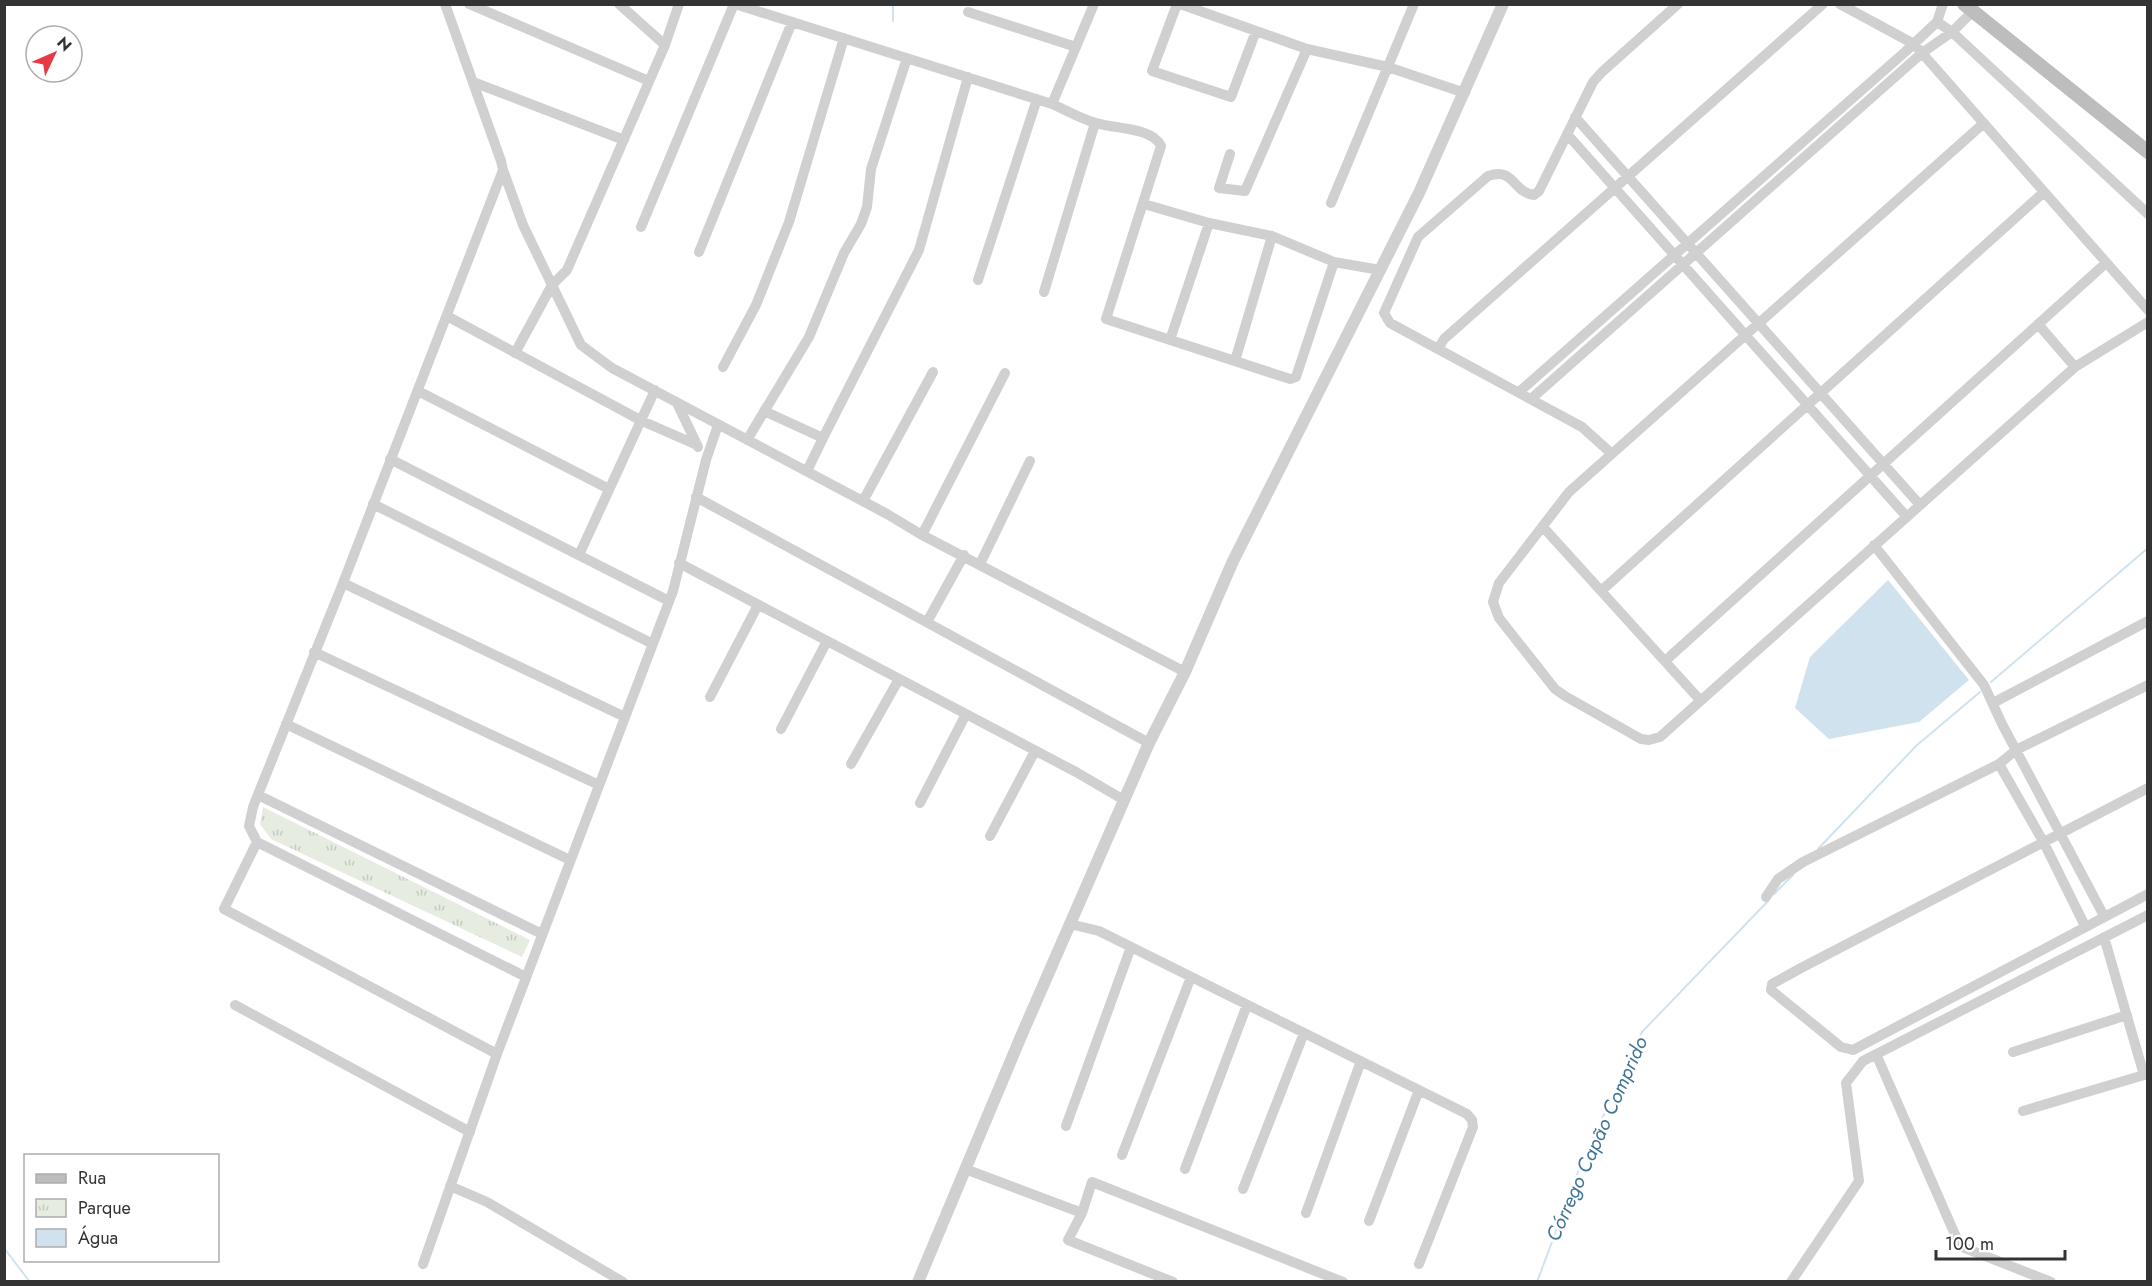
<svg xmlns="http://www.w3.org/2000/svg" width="2152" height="1286" viewBox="0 0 2152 1286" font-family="Jost,sans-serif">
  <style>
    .park { fill: url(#park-tufts) }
    .water { fill: #cfe2ee }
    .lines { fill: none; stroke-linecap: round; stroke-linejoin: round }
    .stream { stroke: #cfe2ee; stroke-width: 2 }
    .minor { stroke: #d0d0d0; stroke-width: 10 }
    .tertiary { stroke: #d0d0d0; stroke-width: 12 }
    .secondary { stroke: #bdbdbd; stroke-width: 14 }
    .labels { text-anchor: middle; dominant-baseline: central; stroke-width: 6; stroke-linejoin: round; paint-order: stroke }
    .water-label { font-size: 20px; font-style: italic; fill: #3f7597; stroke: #fff }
  </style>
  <defs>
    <pattern id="park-tufts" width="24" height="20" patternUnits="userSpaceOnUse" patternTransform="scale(1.5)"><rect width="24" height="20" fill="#e6ecdf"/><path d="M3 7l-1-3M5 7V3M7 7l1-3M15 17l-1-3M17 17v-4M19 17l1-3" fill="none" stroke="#c6cbc0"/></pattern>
  </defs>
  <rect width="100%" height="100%" fill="#fff"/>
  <path class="park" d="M263,807L530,940L522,957L271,839L260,824Z"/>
  <path class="water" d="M1888,580L1969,680L1919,722L1829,739L1795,708L1810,657Z"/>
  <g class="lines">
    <path class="stream" d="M893,4V21
      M1991,682L2148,548
      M1818,849L1916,746L1980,692
      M1774,894L1793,875
      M4,1248L30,1282
      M1537,1282L1581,1164L1642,1032L1768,901"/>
    <path class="minor" d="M445,4L501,161L503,170L343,583L253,807L249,826L257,842L526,977
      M469,4L649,81
      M619,4L665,45
      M735,4L1052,104C1066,110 1081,119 1096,123C1114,129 1152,127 1161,146L1106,319L1290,379L1296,377L1334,262
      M1177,4L1152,71L1231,97L1256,31
      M1180,4L1307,49L1388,67L1465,93
      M1840,4L1914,44L2148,310
      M968,12L1076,47
      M1937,22L1952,32L2148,214
      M473,82L624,140
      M1052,104L1094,4
      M1575,117L1920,505
      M1984,123L1569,492L1499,583L1493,602L1499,618L1555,689L1565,696L1641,739L1649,740L1660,737L2075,367L2148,322
      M1567,134L1906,516
      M1230,154L1219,188L1245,191L1307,49
      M503,170L523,225L581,345L612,368L887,514L922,535L1185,672
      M1331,203L1414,4
      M1144,204L1209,223L1272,236L1334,262L1380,270
      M641,227L734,4
      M699,252L792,22
      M978,280L1037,99
      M1044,292L1095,123
      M447,316L642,421L697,445
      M2038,324L2075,367
      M1170,340L1209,223
      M1438,349L1444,339L1823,4
      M515,353L552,285L567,270L665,45L679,4
      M1235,361L1272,236
      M723,367L756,305L789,222L844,38
      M418,391L609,489
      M1519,392L1905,52L1937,22L1943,4
      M1531,399L1922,53L1952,32L1973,11
      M677,403L698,447
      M764,411L823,438L919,250L968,77
      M747,440L809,337L844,253L861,224L867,207L871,169L907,58
      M1612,454L1582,427L1390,323L1384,313L1418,237L1488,176C1515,167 1512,192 1534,195L1539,191L1593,82L1602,72L1678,4
      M390,459L669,601
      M807,471L823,438
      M696,497L1149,743
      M863,501L933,372
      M373,504L653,644
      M1543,527L1700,700
      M922,535L1005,373
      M1874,545L1984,685L2002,724L2104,916
      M579,555L655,390
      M679,563L1076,772L1124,800
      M980,564L1030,461
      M343,583L625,717
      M1601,591L2044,192
      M927,622L964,555
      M314,652L599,785
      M1665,661L2106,263
      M710,697L758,605
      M1993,703L2148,621
      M286,724L570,860
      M781,729L827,641
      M851,764L899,679
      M1999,764L2044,843L2085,926
      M2148,788L1801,968L1772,984L1771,990L1841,1047L1853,1050L2148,894
      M258,795L542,934
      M920,803L966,714
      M990,836L1035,751
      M257,842L224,909L497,1054
      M1766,897L1778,879L1803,862L1999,764L2016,750L2148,685
      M1070,924L1099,931L1467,1114L1472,1120L1473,1127L1419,1264
      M235,1005L470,1132
      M2013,1052L2127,1015
      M1876,1054L1960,1246L2051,1282
      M2023,1111L2144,1075L2104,937
      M1066,1126L1131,947
      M1122,1155L1191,977
      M965,1169L1082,1213
      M1185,1169L1247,1005
      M450,1186L487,1202L623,1282
      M1243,1189L1304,1033
      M1306,1213L1361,1061
      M1369,1221L1419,1090
      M423,1264L497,1054L673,591L706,460L718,425
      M1173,1282L1068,1240L1082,1213L1092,1182L1343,1282
      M1791,1282L1859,1181L1846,1083L1863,1061L2148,915"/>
    <path class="tertiary" d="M918,1282L1022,1034L1149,743L1185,672L1233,561L1419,193L1503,4"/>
    <path class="secondary" d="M1964,4L2148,152"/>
  </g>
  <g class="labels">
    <g class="water-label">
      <text transform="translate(1597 1139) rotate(-66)">Córrego Capão Comprido</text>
    </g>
  </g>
  <rect width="2152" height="1286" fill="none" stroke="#333333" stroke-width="12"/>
  <rect x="24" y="1154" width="195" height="108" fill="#ffffff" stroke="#adadad" stroke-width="1.5"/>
  <rect x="36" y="1174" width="30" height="9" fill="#bdbdbd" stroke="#adadad" stroke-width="1.5"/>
  <text x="78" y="1184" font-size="18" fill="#333333">Rua</text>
  <rect x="36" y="1199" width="30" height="18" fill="url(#park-tufts)" stroke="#adadad" stroke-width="1.5"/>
  <text x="78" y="1214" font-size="18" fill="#333333">Parque</text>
  <rect x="36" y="1229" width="30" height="18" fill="#cfe2ee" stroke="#adadad" stroke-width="1.5"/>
  <text x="78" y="1244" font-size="18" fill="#333333">Água</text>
  <g transform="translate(54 54) rotate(46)"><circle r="28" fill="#ffffff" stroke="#adadad" stroke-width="1.5"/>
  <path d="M0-4.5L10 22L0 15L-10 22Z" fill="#e63946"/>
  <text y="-9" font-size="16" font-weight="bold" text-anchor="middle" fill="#333333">N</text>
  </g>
  <path d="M1936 1250v9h129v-9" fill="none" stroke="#333333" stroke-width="3"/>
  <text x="1945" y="1250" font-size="18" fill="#333333" stroke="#ffffff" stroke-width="4.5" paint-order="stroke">100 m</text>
</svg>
